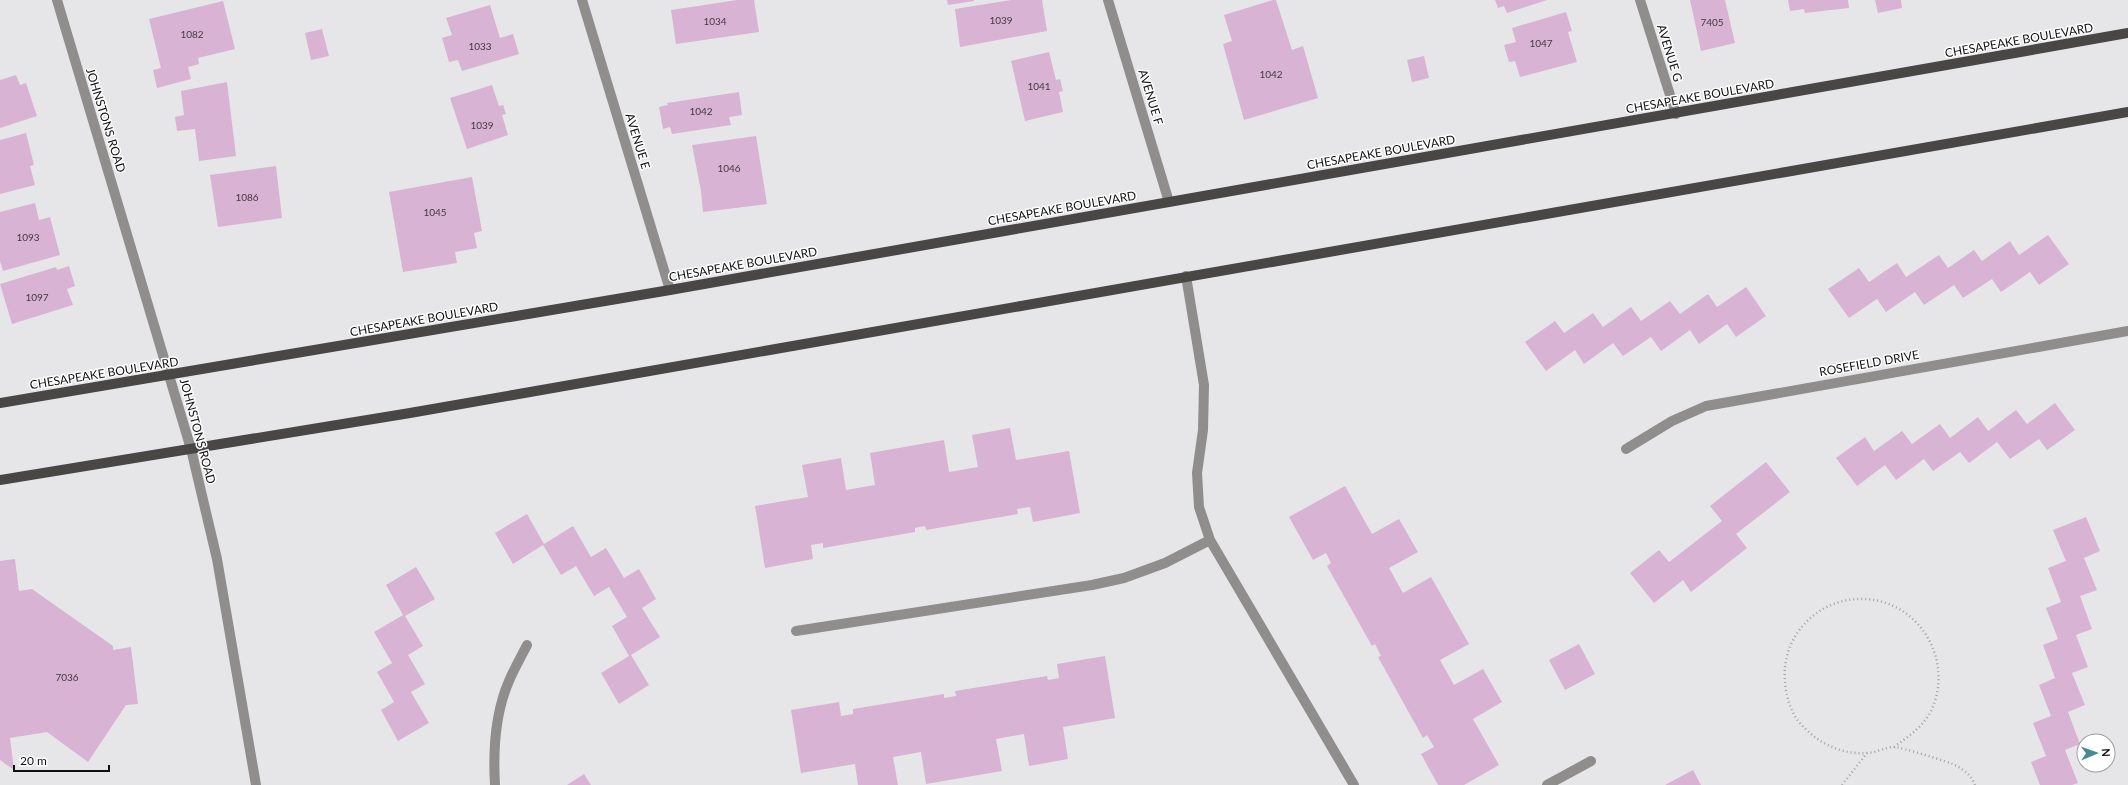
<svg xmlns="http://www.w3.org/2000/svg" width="2128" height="785" viewBox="0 0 2128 785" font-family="Lato,sans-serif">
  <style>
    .building { fill: #d9b3d3 }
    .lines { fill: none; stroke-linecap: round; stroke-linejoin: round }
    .path { stroke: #a3a3a6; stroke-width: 2.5; stroke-dasharray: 1 3; stroke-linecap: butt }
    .minor { stroke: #8f8e8d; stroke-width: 10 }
    .major { stroke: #494646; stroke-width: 10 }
    .labels { text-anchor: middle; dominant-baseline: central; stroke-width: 3; stroke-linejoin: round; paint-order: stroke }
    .number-label { font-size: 10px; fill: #423942 }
    .street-label { font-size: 12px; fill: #101011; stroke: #fff }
  </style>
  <rect width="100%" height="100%" fill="#e6e6e9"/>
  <path class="building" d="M737,0H754L759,32L676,44L671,10Z
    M947,0H974V1L948,5Z
    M1011,0H1042L1047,31L960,47L955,9Z
    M1273,0H1276L1292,50L1303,46L1318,98L1244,120L1223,44L1232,41L1224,15Z
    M1495,0H1547L1507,13L1504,6L1498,8Z
    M1690,0H1725L1735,43L1701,51Z
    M1788,0H1848L1849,8L1805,13L1804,9L1790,11Z
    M1875,0H1901L1902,8L1878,13Z
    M223,1L235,49L198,58L199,64L188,67L191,79L157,88L153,70L161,68L149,19Z
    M490,5L500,38L513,34L519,54L462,71L458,60L449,62L442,38L452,35L446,18Z
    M1566,12L1572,31L1568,32L1577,62L1520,77L1515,61L1509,62L1504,45L1516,42L1512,28Z
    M322,29L329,56L311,60L305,33Z
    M1049,52L1056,80L1060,79L1063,91L1059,92L1063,112L1025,121L1011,61Z
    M1424,56L1429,78L1412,82L1407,60Z
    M16,75L20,85L26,83L37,116L0,128V80Z
    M227,82L236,156L199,161L195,129L177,131L175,117L184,115L181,91Z
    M492,85L499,106L503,105L506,114L502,115L508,135L467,149L450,98Z
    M739,92L742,115L729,117L731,125L672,134L670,127L663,129L659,107L668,105L667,103Z
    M26,133L34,165L30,166L35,185L0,194V140Z
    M756,136L767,204L703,212L701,191L692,145Z
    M276,166L282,218L218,227L210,175Z
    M472,177L482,231L474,233L477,248L455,252L457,263L403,272L389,192Z
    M35,203L39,220L50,217L60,255L3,271L0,261V212Z
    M2048,235L2069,264L2039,285L2030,272L2001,292L1992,279L1963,298L1954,285L1924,305L1915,292L1886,312L1877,299L1849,318L1828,289L1859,268L1869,282L1897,263L1906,277L1939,255L1948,268L1974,250L1982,261L2010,241L2019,255Z
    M69,266L75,286L67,289L73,305L12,324L0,284L56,267L57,270Z
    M1746,287L1766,316L1736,337L1727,324L1699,344L1690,330L1661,351L1651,337L1623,356L1613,343L1584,364L1575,350L1546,371L1525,342L1555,321L1564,333L1593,313L1603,327L1631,307L1641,321L1670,301L1680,314L1708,294L1717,307Z
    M2055,403L2075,430L2047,450L2039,439L2010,459L1997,442L1969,463L1960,452L1933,471L1924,459L1896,480L1885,465L1857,486L1836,458L1865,437L1874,451L1902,431L1912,444L1940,424L1950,438L1978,417L1988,431L2016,410L2027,424Z
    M1010,428L1016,460L1069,451L1080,513L1033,522L1030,507L1017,509L1018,514L926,530L925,526L915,528V532L823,548V543L811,545L813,559L765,568L755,506L808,497L802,465L841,458L846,490L875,485L870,453L944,440L949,472L978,467L972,435Z
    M1766,462L1790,492L1736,534L1747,548L1691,592L1683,580L1654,603L1630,573L1659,550L1669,562L1722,521L1710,506Z
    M1345,486L1372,534L1399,519L1418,552L1389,568L1403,593L1431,577L1469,644L1440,660L1454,685L1483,669L1502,702L1473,719L1499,765L1464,785H1438L1421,754L1434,747L1427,735L1423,738L1378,657L1381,656L1375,644L1372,646L1327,566L1331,563L1326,553L1313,560L1289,517Z
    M527,514L544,544L573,526L591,557L606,548L624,578L639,569L656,599L642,608L660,637L631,655L649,685L619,704L601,673L629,656L612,626L627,617L609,587L594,596L576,566L561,575L543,545L513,564L495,533Z
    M2086,517L2100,551L2084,558L2097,590L2080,596L2092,629L2076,635L2088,667L2072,673L2085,705L2068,712L2080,744L2065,750L2078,783L2072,785H2040L2031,762L2046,756L2033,723L2051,716L2039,685L2055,678L2043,645L2058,639L2046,608L2061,602L2048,568L2066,561L2053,530Z
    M15,559L19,591L32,589L113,646V650L131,647L138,704L126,705L88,762L47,732L10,738L14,770L0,760V561Z
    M416,567L435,599L405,616L423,646L408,655L425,684L411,692L429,723L398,741L381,710L394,702L377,672L392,663L374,632L403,615L386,585Z
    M1579,644L1595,674L1565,690L1549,660Z
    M1105,656L1115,718L1063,727L1068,759L1029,766L1024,734L996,739L1002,771L926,784L921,752L893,757L898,785H858L855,764L801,773L791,710L839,702L841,716L853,714V709L944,694V698L956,696L955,691L1047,676L1048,680L1059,678L1057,664Z
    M1693,770L1701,785H1665Z
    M584,774L591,785H567Z"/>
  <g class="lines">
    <path class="path" d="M1894,747C1909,736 1924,726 1932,709C1951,666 1927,615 1883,602C1831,587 1780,628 1785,682C1786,695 1790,711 1799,722C1816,742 1840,755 1867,753C1876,753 1885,747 1893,747C1901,747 1950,762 1957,766C1965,771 1972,776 1975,785
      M1842,785L1867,753"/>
    <path class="minor" d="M57,0L191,449L217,559L256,785
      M582,0L670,290
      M1108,0L1169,202
      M1640,0L1676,114
      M1186,276L1204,385L1203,430L1197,473L1199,507L1210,540L1354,785
      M1626,449L1672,421L1706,406L2128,331
      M796,631L1092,585L1124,578L1165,563L1210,540
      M495,785C493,751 495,713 509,681C514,669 521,657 527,645
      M1547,785L1591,761"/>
    <path class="major" d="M0,403L670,290L2128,33
      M0,480L410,413L2128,112"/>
  </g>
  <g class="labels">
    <g class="number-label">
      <text x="1001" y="20">1039</text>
      <text x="715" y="21">1034</text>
      <text x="1712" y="22">7405</text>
      <text x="192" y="34">1082</text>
      <text x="1541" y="43">1047</text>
      <text x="480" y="46">1033</text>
      <text x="1271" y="74">1042</text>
      <text x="1039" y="86">1041</text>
      <text x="701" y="111">1042</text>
      <text x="482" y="125">1039</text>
      <text x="729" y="168">1046</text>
      <text x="247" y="197">1086</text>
      <text x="435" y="212">1045</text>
      <text x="28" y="237">1093</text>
      <text x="37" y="297">1097</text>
      <text x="67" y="677">7036</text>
    </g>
    <g class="street-label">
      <text transform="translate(2019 40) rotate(-10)">CHESAPEAKE BOULEVARD</text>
      <text transform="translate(1670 53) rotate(73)">AVENUE G</text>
      <text transform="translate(1700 96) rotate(-10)">CHESAPEAKE BOULEVARD</text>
      <text transform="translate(1151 97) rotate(73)">AVENUE F</text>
      <text transform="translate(106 120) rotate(73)">JOHNSTONS ROAD</text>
      <text transform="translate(638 141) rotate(73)">AVENUE E</text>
      <text transform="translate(1381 152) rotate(-10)">CHESAPEAKE BOULEVARD</text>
      <text transform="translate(1062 208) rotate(-10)">CHESAPEAKE BOULEVARD</text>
      <text transform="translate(743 264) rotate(-10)">CHESAPEAKE BOULEVARD</text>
      <text transform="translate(424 319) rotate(-10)">CHESAPEAKE BOULEVARD</text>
      <text transform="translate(1869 363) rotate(-10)">ROSEFIELD DRIVE</text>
      <text transform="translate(104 373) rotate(-9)">CHESAPEAKE BOULEVARD</text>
      <text transform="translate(198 431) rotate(75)">JOHNSTONS ROAD</text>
    </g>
  </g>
  <g transform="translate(2096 753) rotate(88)"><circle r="19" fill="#ffffff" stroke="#9f9fa0"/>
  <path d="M0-3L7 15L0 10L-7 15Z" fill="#458a95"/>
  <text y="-6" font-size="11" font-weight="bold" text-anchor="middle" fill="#101011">N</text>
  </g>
  <path d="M14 765v6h95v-6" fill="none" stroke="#101011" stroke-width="2"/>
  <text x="20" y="765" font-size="12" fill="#101011" stroke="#ffffff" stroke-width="3" paint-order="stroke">20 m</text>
</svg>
